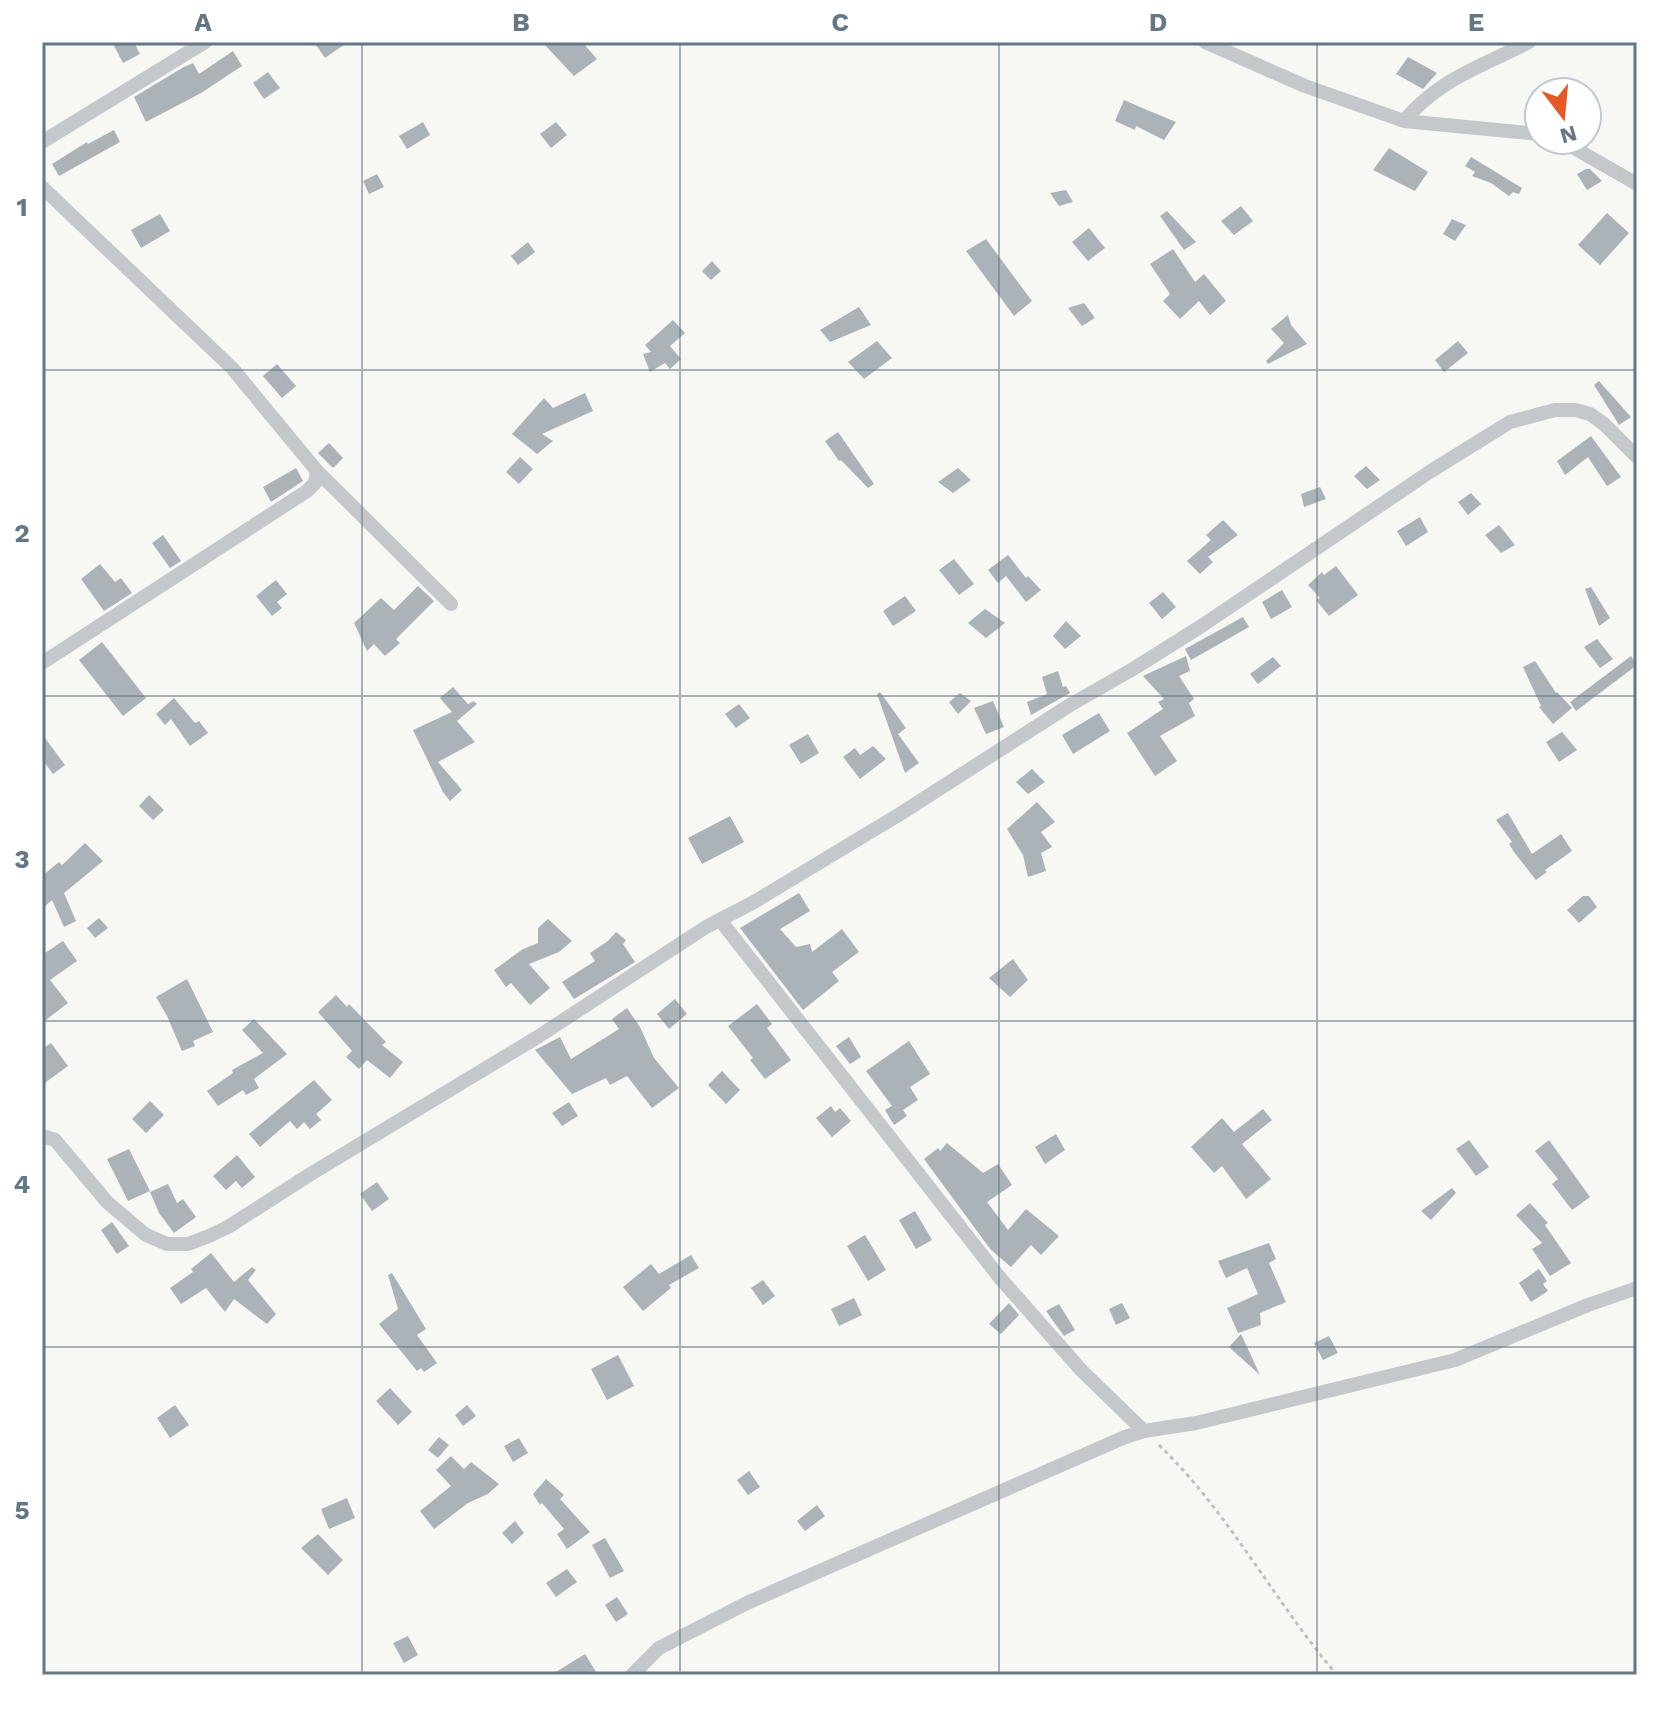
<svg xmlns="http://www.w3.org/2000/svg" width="1679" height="1717" viewBox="0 0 1679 1717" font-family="'Work Sans',sans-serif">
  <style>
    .building { fill: #abb3b9 }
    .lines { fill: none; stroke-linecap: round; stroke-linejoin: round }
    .path { stroke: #bec0c2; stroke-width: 3; stroke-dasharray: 4 4; stroke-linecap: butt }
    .minor { stroke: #c4c8cb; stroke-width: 14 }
    .grid { fill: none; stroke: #657685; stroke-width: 2; stroke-opacity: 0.55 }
    .neatline { fill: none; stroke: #657685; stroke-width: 3 }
    .grid-label { font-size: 26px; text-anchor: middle; font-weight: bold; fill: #657685 }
  </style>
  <rect width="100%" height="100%" fill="#f7f7f3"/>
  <path class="building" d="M112,42H134L140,54L123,63Z
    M314,42H348L325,58Z
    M542,42H582L597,59L574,76Z
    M233,51L242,66L201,93L146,122L134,97L182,68L193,63L199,74Z
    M1408,57L1437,73L1423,89L1396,74Z
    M268,72L280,88L264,99L253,83Z
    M1124,100L1147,110L1176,122L1164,140L1136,126L1135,130L1115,121Z
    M423,122L430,135L407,149L399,136Z
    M556,122L567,135L551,148L540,134Z
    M114,130L120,142L59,176L52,164L87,142L88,144Z
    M1389,148L1428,172L1415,191L1373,170Z
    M1471,157L1522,188L1519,194L1513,192L1509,196L1491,183L1472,176L1475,172L1465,166Z
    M1586,169H1590L1602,181L1587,190L1577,174Z
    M377,174L384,187L369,194L363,181Z
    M1066,190L1073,202L1059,206L1050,193Z
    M1241,206L1253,221L1234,235L1221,221Z
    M1167,211L1196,242L1184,250L1160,216Z
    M1607,213L1629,233L1600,265L1578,245Z
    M160,214L170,231L141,248L131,230Z
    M1452,219L1466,225L1455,241L1443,234Z
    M1089,228L1105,248L1088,261L1072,242Z
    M986,239L1032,301L1014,316L966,251Z
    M528,242L535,252L518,265L511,256Z
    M1173,249L1195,282L1204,274L1226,301L1210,315L1199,301L1180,319L1163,301L1170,294L1150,264Z
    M712,261L721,271L711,280L702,271Z
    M1084,303L1095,318L1082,326L1068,308Z
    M859,307L871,325L830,342L820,330Z
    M1288,315L1291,325L1307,344L1268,364L1266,361L1284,343L1271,329Z
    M673,320L685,333L670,346L681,359L670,369L665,363L650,372L643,354L651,352L645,345Z
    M877,341L892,358L864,379L848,362Z
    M1458,341L1468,353L1444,372L1435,360Z
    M277,364L296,386L282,398L263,376Z
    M1599,381L1631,417L1619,425L1594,385Z
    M585,393L593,411L542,434L553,441L537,454L512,434L544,398L553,408Z
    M838,432L874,484L868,488L841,460L839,461L825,441Z
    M1591,436L1621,477L1607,486L1588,457L1565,475L1557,461Z
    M329,443L343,458L333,468L318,453Z
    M520,457L533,469L519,484L506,472Z
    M1366,466L1380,480L1367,489L1354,476Z
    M296,468L303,481L271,502L263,487Z
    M958,468L971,480L953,493L938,482Z
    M1320,487L1326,499L1304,507L1301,494Z
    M1471,493L1481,504L1468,515L1458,502Z
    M1420,517L1428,532L1406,546L1397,531Z
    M1223,520L1238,535L1208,557L1213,562L1200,574L1187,561L1211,540L1206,535Z
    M1499,525L1515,545L1501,553L1485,535Z
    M163,535L181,561L170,568L152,543Z
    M1008,555L1026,578L1028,576L1041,590L1026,602L1006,576L998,583L988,570Z
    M954,559L974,584L959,595L939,570Z
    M100,564L115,582L121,578L132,593L104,611L81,579Z
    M1336,566L1358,595L1329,616L1316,600L1320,598L1308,585L1322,572L1324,575Z
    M276,580L287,594L277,602L282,608L272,616L256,596Z
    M418,586L434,601L396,639L400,643L385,656L374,644L367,651L354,623L381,598L394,610Z
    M1591,587L1610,618L1599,626L1585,589Z
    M1282,590L1292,607L1271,619L1262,602Z
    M1163,592L1176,607L1162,619L1149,603Z
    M905,596L916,611L893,626L883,611Z
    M985,609L1005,623L986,638L968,623Z
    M1243,617L1249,627L1191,660L1185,649Z
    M1066,621L1081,636L1065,649L1053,636Z
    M1597,639L1613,659L1600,668L1584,647Z
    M102,642L146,698L123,716L79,660Z
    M1186,656L1190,671L1179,676L1194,699L1189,703L1195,716L1160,736L1177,761L1155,776L1127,733L1163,709L1158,702L1164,699L1143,676Z
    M1631,656L1637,665L1576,711L1570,702Z
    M1273,657L1281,666L1258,684L1250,674Z
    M1535,661L1556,693L1557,692L1572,708L1553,724L1539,707L1541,706L1523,667Z
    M1058,671L1063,687L1066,686L1070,693L1031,715L1027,702L1047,694L1042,677Z
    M453,687L468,704L474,701L477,704L457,721L475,742L438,762L462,790L450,801L443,792L413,730L452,712L440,698Z
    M880,692L906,728L898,734L919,763L905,773L877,694Z
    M960,693L971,701L958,714L949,702Z
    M174,698L195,723L199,721L208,733L190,746L171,719L165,725L156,714Z
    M993,701L1004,727L986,734L974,708Z
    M739,704L750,718L736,728L725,714Z
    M1099,713L1110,731L1073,754L1062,735Z
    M1562,732L1577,750L1559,762L1546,742Z
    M42,734L65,765L53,774L42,759Z
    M808,734L819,753L801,764L789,745Z
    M873,746L886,759L860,779L843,757L855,748L860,755Z
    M1032,769L1045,782L1028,794L1016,782Z
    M149,795L164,810L153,820L139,806Z
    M1037,802L1055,822L1041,832L1052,847L1041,853L1046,871L1028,877L1023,855L1007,829Z
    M1508,813L1532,854L1561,834L1572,851L1545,870L1547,872L1536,880L1514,852L1509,844L1512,842L1496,820Z
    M730,816L744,842L702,864L688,838Z
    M85,843L103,861L64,893L76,921L64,927L52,900L42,909V876L59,862L62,865Z
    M799,893L810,911L780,929L796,947L810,944L812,952L842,929L859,952L832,972L839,981L803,1010L740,928Z
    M1583,896H1589L1597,907L1579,923L1567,910Z
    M99,918L108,928L95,938L87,928Z
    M548,919L572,941L559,952L529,964L550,988L530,1005L511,983L506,987L494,970L523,949L538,943V928Z
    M616,932L626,940L623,944L635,962L574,999L562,982L595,961L590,953L608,941Z
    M63,941L77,961L50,980L68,1003L42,1023V955Z
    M1013,959L1028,980L1010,997L989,978Z
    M187,979L213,1032L193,1041L195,1046L182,1051L167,1016L156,997Z
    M336,995L347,1007L349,1004L386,1042L382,1045L403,1062L390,1078L367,1060L359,1069L346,1057L352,1051L318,1012Z
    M675,999L687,1014L669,1029L657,1014Z
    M757,1004L772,1024L767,1028L791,1060L765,1079L750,1060L753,1058L728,1026Z
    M627,1008L640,1027L654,1058L679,1088L652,1108L627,1076L610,1085L606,1078L572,1094L535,1050L560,1037L571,1059L619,1029L612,1019Z
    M254,1019L287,1054L254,1079L259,1088L246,1095L243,1090L218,1106L207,1091L233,1073L232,1070L263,1053L242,1030Z
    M849,1037L861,1057L850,1064L836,1046Z
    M909,1041L930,1074L910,1087L918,1100L903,1110L907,1116L894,1125L885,1110L892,1106L866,1071Z
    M51,1043L68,1066L42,1085V1049Z
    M722,1071L740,1090L726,1104L708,1085Z
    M314,1080L332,1100L316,1114L321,1120L310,1129L304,1122L297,1129L290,1121L260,1147L249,1134Z
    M150,1101L164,1115L146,1133L132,1119Z
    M569,1102L578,1116L562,1126L552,1113Z
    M831,1106L835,1112L840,1108L851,1121L832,1137L816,1118Z
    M1263,1109L1272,1120L1242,1144L1271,1179L1246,1199L1222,1166L1214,1173L1191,1147L1222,1118L1234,1132Z
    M1056,1134L1065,1150L1045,1164L1035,1147Z
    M1469,1140L1489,1167L1476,1176L1456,1149Z
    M1549,1140L1590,1197L1572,1210L1552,1184L1558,1179L1535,1151Z
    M947,1143L983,1173L998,1164L1012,1185L987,1202L1008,1230L1026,1209L1059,1236L1041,1255L1031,1245L1011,1267L991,1250L924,1159L938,1148L940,1151Z
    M129,1149L150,1191L128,1201L107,1159Z
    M237,1155L255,1177L242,1188L236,1181L226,1190L213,1176Z
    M377,1182L389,1199L372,1211L360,1194Z
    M168,1184L177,1203L183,1199L196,1217L174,1233L159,1213L150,1192Z
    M1452,1188L1456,1193L1431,1220L1421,1211Z
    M1530,1203L1548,1223L1545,1225L1571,1263L1550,1276L1532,1249L1542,1243L1516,1215Z
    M915,1211L932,1240L916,1249L899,1220Z
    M112,1222L129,1246L117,1254L101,1230Z
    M865,1235L886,1270L868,1281L847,1246Z
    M1269,1243L1276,1259L1269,1263L1286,1302L1260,1313L1261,1325L1238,1333L1227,1308L1258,1294L1247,1268L1226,1278L1218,1261Z
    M211,1253L234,1282L252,1267L256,1270L248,1280L276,1314L267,1324L234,1299L225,1312L206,1288L181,1304L170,1288L193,1272L191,1269Z
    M691,1255L699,1268L669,1285L671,1288L643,1311L623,1287L651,1264L659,1274Z
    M1539,1269L1547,1281L1543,1284L1548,1291L1531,1302L1519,1283Z
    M392,1273L426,1329L417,1335L437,1363L424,1372L421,1368L417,1371L379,1324L398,1309L388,1275Z
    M763,1280L775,1296L763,1305L751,1288Z
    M854,1298L862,1315L839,1326L831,1309Z
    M1009,1303L1019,1315L1001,1334L989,1324Z
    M1122,1303L1130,1318L1116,1325L1109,1309Z
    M1059,1304L1075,1330L1064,1336L1046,1311Z
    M1241,1334L1260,1375L1229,1347Z
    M1329,1336L1338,1353L1323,1360L1314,1343Z
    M618,1355L634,1386L607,1400L591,1369Z
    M390,1388L412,1412L398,1425L376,1401Z
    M175,1405L189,1425L170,1438L157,1418Z
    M467,1405L476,1416L463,1426L455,1415Z
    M439,1437L449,1445L438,1458L428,1450Z
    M519,1438L528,1453L513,1462L504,1446Z
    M451,1456L464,1469L471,1462L499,1484L488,1494L468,1503L434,1529L420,1511L451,1486L436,1470Z
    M749,1471L760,1487L748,1495L737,1480Z
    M546,1479L564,1495L560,1499L590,1532L567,1549L557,1534L564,1529L542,1503L540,1505L533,1494Z
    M347,1498L355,1518L329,1529L321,1509Z
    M817,1505L825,1516L805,1531L797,1521Z
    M515,1521L524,1533L512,1544L502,1533Z
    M318,1534L343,1560L328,1575L301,1548Z
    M605,1538L624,1571L610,1578L592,1545Z
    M567,1569L577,1582L556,1597L546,1583Z
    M617,1597L628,1614L616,1622L605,1605Z
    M408,1636L418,1655L404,1663L393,1643Z
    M585,1654L598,1675H551Z"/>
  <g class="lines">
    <path class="path" d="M1159,1445C1229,1513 1274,1601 1337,1675"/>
    <path class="minor" d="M1205,42L1305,86L1404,121L1539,134
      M1404,121C1440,78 1481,67 1529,42
      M1560,140L1637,184
      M42,142L205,42
      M42,187L232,368L317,471L315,483L307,491L42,663
      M317,471L451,604
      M720,920L1000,1278L1082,1371L1144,1431
      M42,1136L55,1140L107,1202L146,1235L167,1244H188L209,1236L228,1227L309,1175L536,1038L706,927L754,902L900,814L1070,705L1133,669L1200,627L1431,471L1510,422L1555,410H1576L1590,414L1604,424L1637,457
      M632,1675L659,1648L747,1603L1125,1437L1144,1431L1196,1423L1455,1360L1588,1305L1637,1288"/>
  </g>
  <path class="grid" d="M362,42V1675M680,42V1675M999,42V1675M1317,42V1675M42,370H1637M42,696H1637M42,1021H1637M42,1347H1637"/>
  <rect width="1679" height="1717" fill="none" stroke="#ffffff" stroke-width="88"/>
  <g transform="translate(1563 116) rotate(164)"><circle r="38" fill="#ffffff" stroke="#c1c8ce" stroke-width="2"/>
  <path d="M0-6L14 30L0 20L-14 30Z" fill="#e65924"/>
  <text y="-12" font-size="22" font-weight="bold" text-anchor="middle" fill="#657685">N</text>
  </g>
  <rect x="44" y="44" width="1591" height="1629" class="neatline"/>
  <g class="grid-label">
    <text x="203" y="31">A</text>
    <text x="521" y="31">B</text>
    <text x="840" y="31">C</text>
    <text x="1158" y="31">D</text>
    <text x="1476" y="31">E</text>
    <text x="22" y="216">1</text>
    <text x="22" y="542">2</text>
    <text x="22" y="868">3</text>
    <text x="22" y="1193">4</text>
    <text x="22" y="1519">5</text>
  </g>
</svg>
